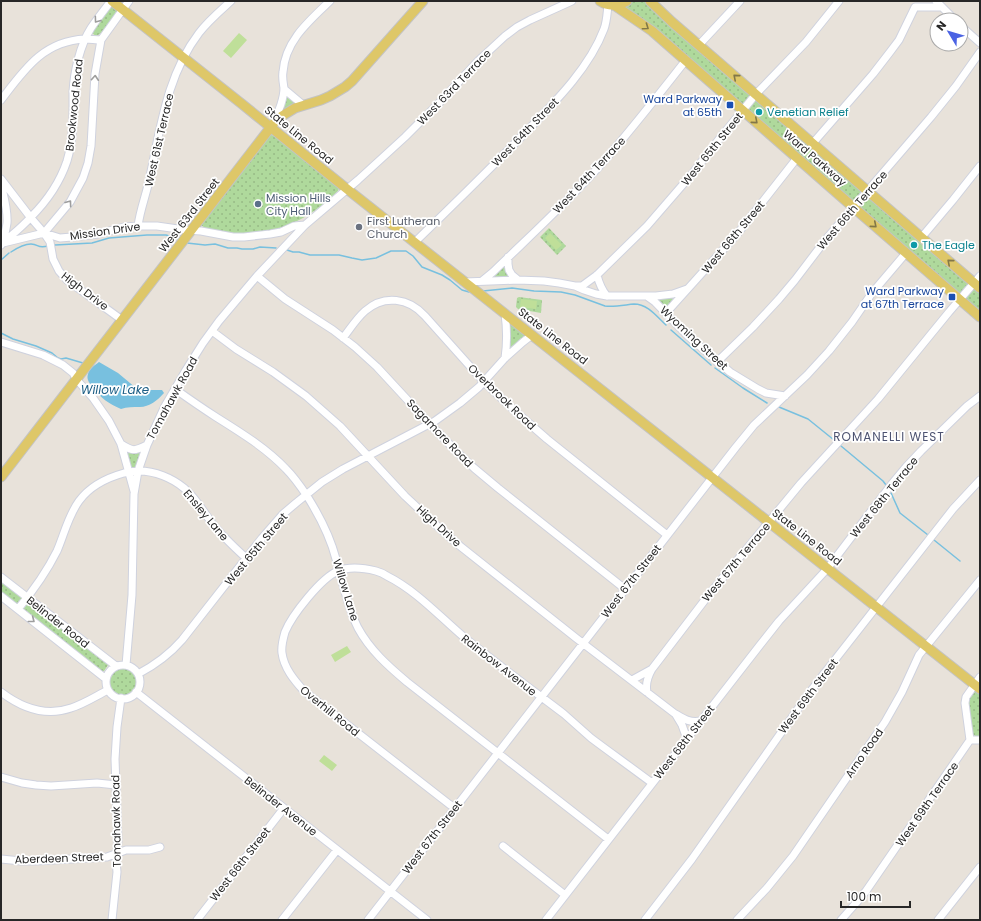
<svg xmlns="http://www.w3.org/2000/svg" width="981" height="921" viewBox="0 0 981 921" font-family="Poppins,sans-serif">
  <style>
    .green { fill: url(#green-dots) }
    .pitch { fill: #bfdf99 }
    .water { fill: #78c0df }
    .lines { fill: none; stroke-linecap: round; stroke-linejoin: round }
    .stream { stroke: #78c0df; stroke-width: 1.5 }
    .minor-casing { stroke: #cfd2de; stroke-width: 9 }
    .major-casing { stroke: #c3c3c3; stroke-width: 11 }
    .minor { stroke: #fff; stroke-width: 7 }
    .major { stroke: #dec768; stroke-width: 9 }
    .oneway { stroke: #9e9e9e }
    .oneway2 { stroke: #827748 }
    .transit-dot { fill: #1a4fb4; stroke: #fff; stroke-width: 1.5 }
    .culture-dot { fill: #0f9aa8; stroke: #fff; stroke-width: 1.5 }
    .service-dot { fill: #5c6f8a; stroke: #fff; stroke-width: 1.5 }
    .worship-dot { fill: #6b7280; stroke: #fff; stroke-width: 1.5 }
    .labels { text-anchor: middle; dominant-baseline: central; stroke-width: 3.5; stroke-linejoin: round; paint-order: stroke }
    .street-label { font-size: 11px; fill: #272727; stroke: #fff }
    .transit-label { font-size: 11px; fill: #164399; stroke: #fff; text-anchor: end }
    .culture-label { font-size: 11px; fill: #0d838f; stroke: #fff; text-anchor: start }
    .service-label { font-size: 11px; fill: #4e5e75; stroke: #fff; text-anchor: start }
    .worship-label { font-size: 11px; fill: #5b616d; stroke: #fff; text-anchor: start }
    .water-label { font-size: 12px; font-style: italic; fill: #1c5e85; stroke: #fff }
    .neighbourhood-label { font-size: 12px; letter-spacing: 1px; fill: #4d5371; stroke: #fff }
  </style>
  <defs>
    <pattern id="green-dots" width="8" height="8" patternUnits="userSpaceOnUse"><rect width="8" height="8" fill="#afd99c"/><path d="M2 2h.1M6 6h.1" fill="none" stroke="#97ba86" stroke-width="1.8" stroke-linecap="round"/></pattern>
  </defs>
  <rect width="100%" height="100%" fill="#e8e2da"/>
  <path class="green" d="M631,1H645L654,11L750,94L751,96L745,104H743L740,103L625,9V6Z
    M112,6L118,10L117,13L100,34C96,36 94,36 92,32L109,8Z
    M286,96L289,97L297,103L284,111L282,110Z
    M755,101H757L861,189L862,192L855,201L854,202L749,110V108Z
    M271,135L274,136L339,188L338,191C327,201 315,212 301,219C281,230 258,235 235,233C225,233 215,230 205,228L201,225L202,222L266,140Z
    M866,197H868L968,283V285L961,294H960L860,208V205Z
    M549,228L566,246L557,255L540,237Z
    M505,265L511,277L493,278V277L494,275Z
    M973,289H976L980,293V312L966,299Z
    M676,296L677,297L667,308L657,300L658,299Z
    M519,297L542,300L541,313L518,309L516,307L517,298Z
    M509,322L525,335L510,349H509Z
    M140,451L141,452L136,468H133L131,467L127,453L130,452Z
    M1,580L22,597L21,600L17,605L1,594Z
    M28,603L106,663L108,665L104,671L101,672L22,610L26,604Z
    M108 682a14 14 0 1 1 28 0a14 14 0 1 1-28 0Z
    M973,691H977L980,693V737L975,736L972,734L967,703Z"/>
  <path class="pitch" d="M239,33L247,40L231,58L223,51Z
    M550,233L562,245L556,250L545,238Z
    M521,299L537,301L536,309L520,307Z
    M347,646L351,652L335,662L331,655Z
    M324,755L337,765L332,771L319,761Z"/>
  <path class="water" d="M99,362L118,373L136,388L144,390H162L164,393C158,400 149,407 140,407C133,407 127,407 121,409C109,404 101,398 93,388C90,383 86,380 88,374C89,369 95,365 99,362Z"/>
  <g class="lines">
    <path class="stream" d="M187,243L205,245L215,244L228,248H237L242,249H253L260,247L276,248
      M55,245L92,243L109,238L147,235H166L178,239
      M287,250L293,252H299L310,255H339L352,258L362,260L376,258L391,251H406L413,256L422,267L442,275L450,280L462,290L469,292
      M11,252C17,248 24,244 31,244C39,244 37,249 48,246
      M1,260L9,253
      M483,291L512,288L534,291L561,292L575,295L605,306C615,307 624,305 634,304C648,304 657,317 666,325
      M671,330L711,365
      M1,333L13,339L36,346L52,353L58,358L61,359L66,358L83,363
      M715,368L743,388L767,403
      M779,407L808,419L834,440
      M841,446L883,481L886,485
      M891,493L900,513L928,535
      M934,540L960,561"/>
    <defs>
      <path id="minor" d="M936,1L955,20
        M961,26L980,43
        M699,45L740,1
        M284,89L303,105
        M1,100C24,70 43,41 85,39C90,39 96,40 101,40
        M274,121C279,112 284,97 284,88C283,82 282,77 283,72C285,41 309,21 330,1
        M813,143L873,74L890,52L899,40L915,7H942
        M1,179L31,218L44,233L50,242L53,259L59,271L67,280L122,320
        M1,184C4,197 8,210 7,223C6,230 4,237 3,243
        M138,226C140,209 147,193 150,176C161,126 167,75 199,33C208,21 220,11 231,1
        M44,233L70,202L83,178L88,163L91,146L95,74L101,40L129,1
        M921,238L953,200L980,166
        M4,242C13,234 23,226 31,217C46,202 60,182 67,161C74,138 73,115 73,92C74,72 80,45 91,28C97,19 104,10 111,1
        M415,242C451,207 488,171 523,135C553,104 589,69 604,29C607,21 607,13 608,5
        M1,245L3,243L44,233L60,238L72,237L98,234L124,227L138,226H157L185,230L201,231L233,237H244L270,234L281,232L294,226L305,225
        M508,257V264L509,270L512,275L518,280L544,281L559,283L575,286L584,290L596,294L607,296H656L673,294L687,289
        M597,275C599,283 601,289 607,296
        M257,276L285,299L333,330L355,347L377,367L426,420L457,452L474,468L498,488L625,589
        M482,281L493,272C528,238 564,205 597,169C628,134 657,97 686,60
        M465,282L518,280
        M575,286H582L597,275L647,226L692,174L720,138L756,94L806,42L839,1
        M648,297L655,302L688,336L730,372L758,389L766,393L785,396
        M666,313L738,233L797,158
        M505,314C507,328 507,344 505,358
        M212,331L236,349L273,372L306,396L340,426L405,496L436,525L460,546L576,638L674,713C684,719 689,723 701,721
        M343,338C350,329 356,319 365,311C384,294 409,298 425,316L484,382L516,412L547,439L667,535
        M1,342L43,355L63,365L73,373L77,380L93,398L109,421L121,444L134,491
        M717,362L753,327L779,299L795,280L827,238L931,117L956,86L980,52
        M175,389C189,399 202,408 216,417C240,432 266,448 286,469C294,477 301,487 307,496C319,515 330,536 336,559C343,582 347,606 358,628C370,650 388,666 407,682L608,839
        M121,444C133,452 135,451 147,445
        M1,577L116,666
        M1,596L106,679
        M18,609C33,591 46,573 57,551C64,535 68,516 79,501C90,486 106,478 124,473C129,472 134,471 139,471C155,471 172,478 184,488C196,498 203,511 212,523C222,536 234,547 246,558
        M126,665L132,595L134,494L138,471L147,445L165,406L186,370L203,343L219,321L257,276L305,225L358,180L405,137L440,102L478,61L505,36L517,27L530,20L572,1
        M106 682a17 17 0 1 1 34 0a17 17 0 1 1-34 0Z
        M138,674C155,665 169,655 182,640L262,538L283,514L296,503L322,482L343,469L435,421L460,403L479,387L505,358L523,342L532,335
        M632,680L652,669
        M1,692C22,708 45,717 71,708C84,704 96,696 108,690
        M136,692L427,920
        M647,692C645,683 648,676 652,669L711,592L801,483L878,399L949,312L980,276
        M676,715L682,725L687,739
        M970,740H980
        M1,777L22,783L36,785L51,786L97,783L116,785
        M455,808L449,804L304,691C294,680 284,668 282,653C281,646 283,639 285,632C292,615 321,578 338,571C350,566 364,568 376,571C380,572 384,574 387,576C417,591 440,617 465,638C497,664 531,689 564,714C573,722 582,730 591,738C611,753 632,768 652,783
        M503,846L565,895
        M1,859L21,861H36L107,857L126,850H149L160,847
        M112,920L117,872L116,861L118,841L115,759L117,727L121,698
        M197,920L284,808
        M282,920L337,850
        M368,920L736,447L754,425L807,375L829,351L852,322L872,293L906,253
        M546,920L760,645L779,621L827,569L891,485L906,467L921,451L967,406L980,396
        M645,920L692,859L807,696L823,675L953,509L980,480
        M737,920L767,888L793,856L885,722L902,692L919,655L980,580
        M841,920L856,903L866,891L970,740L965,703L966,697L980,677
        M938,920L980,867"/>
      <path id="major" d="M112,1L242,104L347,189L980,689
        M600,1C609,7 618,6 627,1
        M650,1L672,22L980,288
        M614,5L652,31L853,207L980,317
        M1,477L277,119L295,108L321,100L330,96L345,87L352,81L423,1"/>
    </defs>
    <use href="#minor" class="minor-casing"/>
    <use href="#major" class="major-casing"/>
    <use href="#minor" class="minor"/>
    <use href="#major" class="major"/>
  </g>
  <defs><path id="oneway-chevron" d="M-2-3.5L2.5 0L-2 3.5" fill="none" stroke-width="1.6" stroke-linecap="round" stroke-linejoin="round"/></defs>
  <g class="oneway">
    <use href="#oneway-chevron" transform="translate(97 20) rotate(126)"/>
    <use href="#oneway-chevron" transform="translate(95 78) rotate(-86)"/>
    <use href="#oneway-chevron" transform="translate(69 203) rotate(-54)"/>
    <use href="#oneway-chevron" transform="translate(32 620) rotate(38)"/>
  </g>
  <g class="oneway2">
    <use href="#oneway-chevron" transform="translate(646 27) rotate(35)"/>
    <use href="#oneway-chevron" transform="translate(736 77) rotate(-139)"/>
    <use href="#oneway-chevron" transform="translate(755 121) rotate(41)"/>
    <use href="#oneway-chevron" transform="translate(874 225) rotate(40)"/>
    <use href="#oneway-chevron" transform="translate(950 262) rotate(-139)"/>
  </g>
  <g class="transit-dot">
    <rect x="726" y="101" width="8" height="8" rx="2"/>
    <rect x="948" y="293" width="8" height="8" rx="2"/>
  </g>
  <g class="culture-dot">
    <circle cx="759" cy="112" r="4"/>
    <circle cx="914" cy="245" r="4"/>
  </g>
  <circle class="service-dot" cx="258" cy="204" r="4"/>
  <circle class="worship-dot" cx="359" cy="227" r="4"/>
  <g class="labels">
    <g class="street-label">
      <text transform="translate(454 87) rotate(-46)">West 63rd Terrace</text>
      <text transform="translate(74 105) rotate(-84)">Brookwood Road</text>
      <text transform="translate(525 132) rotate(-46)">West 64th Street</text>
      <text transform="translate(299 135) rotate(39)">State Line Road</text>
      <text transform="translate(159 140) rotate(-77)">West 61st Terrace</text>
      <text transform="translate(712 149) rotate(-51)">West 65th Street</text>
      <text transform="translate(815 158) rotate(41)">Ward Parkway</text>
      <text transform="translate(589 175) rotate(-47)">West 64th Terrace</text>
      <text transform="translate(852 210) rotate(-49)">West 66th Terrace</text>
      <text transform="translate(189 215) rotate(-52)">West 63rd Street</text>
      <text transform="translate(105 231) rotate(-8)">Mission Drive</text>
      <text transform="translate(733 237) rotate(-50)">West 66th Street</text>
      <text transform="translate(85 291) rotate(37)">High Drive</text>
      <text transform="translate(553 336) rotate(38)">State Line Road</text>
      <text transform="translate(694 338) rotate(43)">Wyoming Street</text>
      <text transform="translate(502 397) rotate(44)">Overbrook Road</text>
      <text transform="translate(172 398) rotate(-61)">Tomahawk Road</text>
      <text transform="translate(440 433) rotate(46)">Sagamore Road</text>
      <text transform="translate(884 497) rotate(-51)">West 68th Terrace</text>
      <text transform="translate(206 515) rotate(50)">Ensley Lane</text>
      <text transform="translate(439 526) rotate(42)">High Drive</text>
      <text transform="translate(807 537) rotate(38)">State Line Road</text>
      <text transform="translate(256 549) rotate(-50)">West 65th Street</text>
      <text transform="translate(736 562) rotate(-50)">West 67th Terrace</text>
      <text transform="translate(631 581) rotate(-52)">West 67th Street</text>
      <text transform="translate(346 590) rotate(73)">Willow Lane</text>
      <text transform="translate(58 622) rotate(38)">Belinder Road</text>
      <text transform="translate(499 665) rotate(38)">Rainbow Avenue</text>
      <text transform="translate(808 696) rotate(-53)">West 69th Street</text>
      <text transform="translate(330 711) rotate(39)">Overhill Road</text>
      <text transform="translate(684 742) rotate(-52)">West 68th Street</text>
      <text transform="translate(864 753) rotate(-55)">Arno Road</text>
      <text transform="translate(927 804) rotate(-55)">West 69th Terrace</text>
      <text transform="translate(281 806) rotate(38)">Belinder Avenue</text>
      <text transform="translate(116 821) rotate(-91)">Tomahawk Road</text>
      <text transform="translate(432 837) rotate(-52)">West 67th Street</text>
      <text transform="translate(59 858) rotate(-2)">Aberdeen Street</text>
      <text transform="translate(240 864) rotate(-52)">West 66th Street</text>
    </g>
    <g class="transit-label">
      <text x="722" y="99">Ward Parkway<tspan x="722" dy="13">at 65th</tspan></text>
      <text x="944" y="291">Ward Parkway<tspan x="944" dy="13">at 67th Terrace</tspan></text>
    </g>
    <g class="culture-label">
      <text x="767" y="112">Venetian Relief</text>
      <text x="922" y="245">The Eagle</text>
    </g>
    <g class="service-label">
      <text x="266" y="198">Mission Hills<tspan x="266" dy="13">City Hall</tspan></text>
    </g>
    <g class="worship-label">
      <text x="367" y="221">First Lutheran<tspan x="367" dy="13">Church</tspan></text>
    </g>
    <g class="water-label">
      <text x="115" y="389">Willow Lake</text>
    </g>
    <g class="neighbourhood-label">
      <text x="889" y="436">ROMANELLI WEST</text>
    </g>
  </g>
  <rect width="981" height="921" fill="none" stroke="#272727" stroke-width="4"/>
  <g transform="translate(949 32) rotate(308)"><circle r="19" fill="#ffffff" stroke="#a9a9a9"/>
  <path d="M0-3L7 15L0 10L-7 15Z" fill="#4b63e3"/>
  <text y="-6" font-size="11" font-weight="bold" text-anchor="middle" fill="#272727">N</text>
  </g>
  <path d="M841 901v6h69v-6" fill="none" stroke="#272727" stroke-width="2"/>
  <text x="847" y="901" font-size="12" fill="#272727" stroke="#ffffff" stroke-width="3" paint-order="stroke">100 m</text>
</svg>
